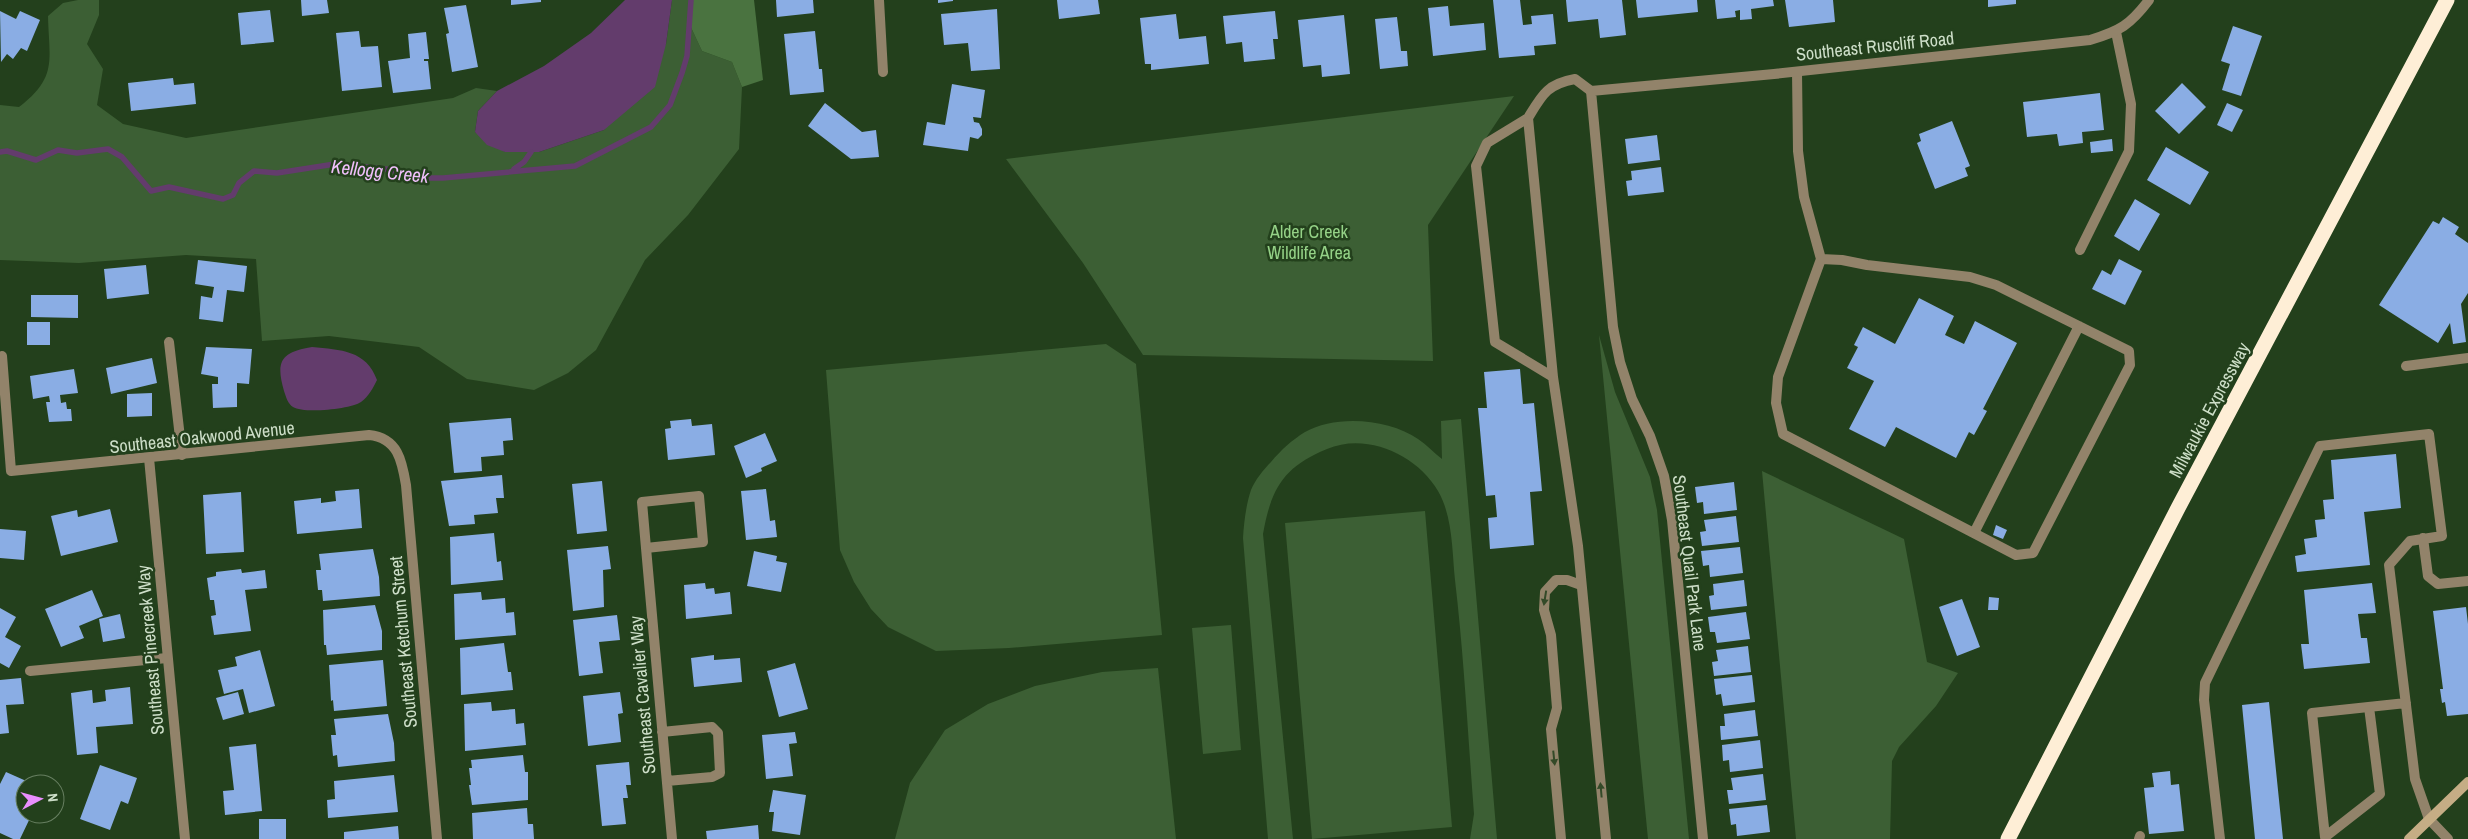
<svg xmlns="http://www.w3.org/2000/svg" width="2468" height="839" viewBox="0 0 2468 839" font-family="'Archivo Narrow',sans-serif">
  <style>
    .green { fill: #3c5f34 }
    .forest { fill: #4a7340 }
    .water { fill: #633c6c }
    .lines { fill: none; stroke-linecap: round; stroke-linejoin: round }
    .stream { stroke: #633c6c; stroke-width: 5.5 }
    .building { fill: #8aade4 }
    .lane { stroke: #92836a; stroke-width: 10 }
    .street { stroke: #92836a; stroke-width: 10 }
    .secondary { stroke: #c5ad85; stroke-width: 10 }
    .highway { stroke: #feeed6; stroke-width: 15 }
    .oneway { fill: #344a28 }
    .labels { text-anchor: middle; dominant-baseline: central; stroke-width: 5; stroke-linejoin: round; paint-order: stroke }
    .street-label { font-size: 18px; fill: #cddec8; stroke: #23401c }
    .park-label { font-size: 18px; fill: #95d287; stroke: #23401c }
    .water-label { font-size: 19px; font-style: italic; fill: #f0bffb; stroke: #23401c }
  </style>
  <rect width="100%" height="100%" fill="#23401c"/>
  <path class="green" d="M78,0H99V15L87,44L103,69L97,105L123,124L186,138L453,98L476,88L497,91L478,111L475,132L505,152H539L604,130L666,44L672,0H691L688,21L702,51L732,62L742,87L739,149L688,215L645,260L596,350L568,373L534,390L467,379L419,347L329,336L262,341L256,259L186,255L79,263L0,260V105L19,107C58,77 49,60 48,16L63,3Z
    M1514,96L1428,225L1433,361L1143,355L1083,263L1006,159Z
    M1599,335L1615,392L1650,477L1657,510L1689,839H1648Z
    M1106,344L1136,364L1162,635L1009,648L936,651L888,627L871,609L854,582L840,550L826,370Z
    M1461,419L1497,839H1470L1474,814C1468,736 1464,657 1455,580C1452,551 1453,517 1438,491C1417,455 1367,432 1327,449C1283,467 1271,489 1263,534L1293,839H1268L1243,538C1244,522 1246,505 1251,490C1255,480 1264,469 1271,462C1281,450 1292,440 1305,432C1336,414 1390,419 1418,439C1427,445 1434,453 1442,459L1441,421Z
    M1762,471L1904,539L1927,662L1958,673L1936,706L1899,747L1892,761L1890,839H1796Z
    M1425,511L1452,827L1312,839L1285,523Z
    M1231,625L1241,750L1203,754L1192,628Z
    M1158,668L1176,839H895L910,783L945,730L988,704L1035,686L1102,672Z"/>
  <path class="forest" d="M691,0H754L763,80L742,87L732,62L702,51L688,21Z"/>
  <path class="water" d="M625,0H672L666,44L655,87L604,130L539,152H505L487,145L475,132L478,111L497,91L544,66L591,33Z
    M312,347C341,350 366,350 377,380C373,388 369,396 361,402C351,409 304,414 293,407C288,404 286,397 284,391C275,360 282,352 312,347Z"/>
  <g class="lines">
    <path class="stream" d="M0,152L7,151L36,160L58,150L77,153L108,149L122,157L151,191L169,187L223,199L233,195L239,183L254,171L277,173L335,164L386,169L425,178H443L575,166L651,127L670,105L682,73L687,56L691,0
      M514,169L524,162L531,152"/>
  </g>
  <path class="building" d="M301,0H327L329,13L302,16Z
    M511,0H541V2L511,5Z
    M776,0H813L814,13L777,17Z
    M938,0H953V1L938,3Z
    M1057,0H1098L1100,14L1059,19Z
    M1493,0H1520L1523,25L1532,24L1531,16L1553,14L1556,44L1534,46L1535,55L1499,58Z
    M1566,0H1622L1626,35L1600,38L1598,19L1568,22Z
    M1636,0H1697L1698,12L1638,18Z
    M1715,0H1773L1774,6L1751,9L1752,19L1740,20V10L1735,11L1736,17L1717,19Z
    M1785,0H1833L1835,22L1789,27Z
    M1988,0H2016V4L1988,7Z
    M466,5L478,67L452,72L446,34L449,33L444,8Z
    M1448,6L1450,26L1484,23L1486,50L1433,56L1428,8Z
    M997,9L1000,69L971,71L968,43L944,45L941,14Z
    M270,10L274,42L241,45L238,13Z
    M0,11L16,19L20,11L40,20L27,51L21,48L13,59L7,54L1,62Z
    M1275,11L1278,39H1273L1275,59L1244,62L1242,42L1226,44L1223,16Z
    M1176,14L1179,39L1206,36L1209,64L1151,70V64H1145L1140,18Z
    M1344,15L1350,74L1322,77L1321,65L1303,67L1298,20Z
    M1397,17L1401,51H1407L1408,66L1380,69L1375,19Z
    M2233,26L2262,36L2241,96L2222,90L2230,64L2221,61Z
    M359,31L361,47L378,46L382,87L342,91L336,33Z
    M815,31L819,69H822L824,92L790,95L784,34Z
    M426,32L429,59H424V61H428L431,89L393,93L388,61L410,58L408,34Z
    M173,78L174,85L194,83L196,104L131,111L128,83Z
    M2182,83L2206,107L2179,134L2155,111Z
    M952,84L985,90L981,118L973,117L974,122L979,123L982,129V135L978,139L970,137L968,151L923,145L927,122L945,125Z
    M2100,93L2104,130L2082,132L2083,143L2059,146L2057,134L2027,137L2023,102Z
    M825,103L862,132L876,130L879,157L851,159L808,126Z
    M2227,103L2243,110L2232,132L2217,125Z
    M1952,121L1970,166L1965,168L1968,176L1935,189L1917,143L1921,141L1919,134Z
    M1657,135L1660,160L1628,164L1625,139Z
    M2112,139L2113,151L2091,153L2090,142Z
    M2166,147L2209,172L2190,205L2147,180Z
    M1661,167L1664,192L1628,196L1626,181L1632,180L1631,171Z
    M2135,199L2160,214L2139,251L2114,236Z
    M2443,217L2459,227L2455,234L2468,243V293L2461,304L2466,342L2453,344L2450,323L2438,343L2379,305L2433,221L2439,224Z
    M2119,259L2142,271L2125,305L2092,289L2102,270L2111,275Z
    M198,260L247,266L244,292L227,290L223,322L199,319L201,296L212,298L214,287L195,284Z
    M146,265L149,294L107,299L104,269Z
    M31,295H78V318L31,317Z
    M1919,298L1954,316L1945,335L1964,344L1975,321L2017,343L1983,409L1987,411L1974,435L1969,432L1956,458L1896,427L1885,447L1849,429L1874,381L1847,368L1858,347L1854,345L1863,327L1895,344Z
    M27,322H50V345H27Z
    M206,347L252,349L249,384L237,383V407L213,408L212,384H218V377L201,374Z
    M152,358L157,383L111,394L106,368Z
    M74,369L78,393L60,395L61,403L66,402L67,409H71L72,421L49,422L46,402H50L49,396L33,399L30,376Z
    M1520,369L1523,404L1534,403L1542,491L1530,492L1534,545L1490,549L1488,518L1497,517L1495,495L1486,496L1478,408H1487L1484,372Z
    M152,393V416L127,417V394Z
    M511,418L513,440L503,441L504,455L481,457L482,471L454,473L449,423Z
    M691,419L692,426L712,424L715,455L668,460L665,429L671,428L670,421Z
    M765,433L777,461L761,468L762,471L746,478L734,446Z
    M2396,454L2401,508L2364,512L2370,565L2297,572L2295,556L2306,554L2304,539L2317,537L2315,520L2325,519L2323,500L2334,499L2331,460Z
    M502,475L504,498H496L498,513L474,515L475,524L449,526L441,481Z
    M602,481L607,531L577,534L572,484Z
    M1734,482L1737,510L1704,514L1703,502L1697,503L1695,487Z
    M359,489L362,528L297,534L294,501L321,498V503L336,501L335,491Z
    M766,489L770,521L775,520L777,537L746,540L741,491Z
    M241,492L244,552L206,554L203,495Z
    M110,509L118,542L61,556L51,516L77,510L78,517Z
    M1736,516L1739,542L1702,546L1700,532L1706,531L1704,520Z
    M1996,525L2007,530L2003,539L1993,535Z
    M0,529L26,531L24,560L0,558Z
    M494,533L497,562L501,561L503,580L451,585L450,537Z
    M608,546L611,569L603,570L604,607L573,611L567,550Z
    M1740,547L1743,573L1710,577L1709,565L1703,566L1701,551Z
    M373,549L379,577L380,596L323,601L322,590H318L316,570H321L319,554Z
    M754,551L777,556L776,561L787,563L781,592L747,586Z
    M241,569L242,573L265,570L267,588L245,590L251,631L214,635L211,616L216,615L214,600H210L207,578L216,576V572Z
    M1744,580L1747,606L1711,610L1709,596L1714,595L1713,584Z
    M705,583L706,589L714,588L715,594L730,592L732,614L686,619L684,585Z
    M2372,583L2376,613L2358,614L2361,638H2367L2370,663L2304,669L2301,644H2309L2304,590Z
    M92,590L103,616L79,626L84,638L61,647L45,609Z
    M481,592L482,600L505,598L506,613L514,612L516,635L455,640L454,594Z
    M1989,597L1999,598L1998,610H1988Z
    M1962,599L1980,647L1957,656L1939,607Z
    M375,605L382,631V650L327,655L326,645H324L323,610Z
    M2466,607L2468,624V714L2447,716L2445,702L2442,703L2440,689H2443L2433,611Z
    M0,608L16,617L5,637L21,646L9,668L0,663Z
    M1746,612L1750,639L1717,643L1715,632H1710L1708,617Z
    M120,614L125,638L103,642L99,619Z
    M617,615L620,640L599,642L603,673L579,676L573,620Z
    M504,643L508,672H511L513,690L461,695L460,648Z
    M1748,646L1751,672L1714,676L1712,662L1718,661L1716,650Z
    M260,650L275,706L249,713L243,689L224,694L218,670L237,666L235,657Z
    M714,655V660L740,658L742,682L694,687L691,658Z
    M383,660L387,706L334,711L333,700L331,701L329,665Z
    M795,663L808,709L779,717L767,671Z
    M1752,675L1755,702L1723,706L1721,694L1716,695L1714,679Z
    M21,678L24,704L6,705L9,733L0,734V680Z
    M130,687L133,724L96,727L98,753L77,755L71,693L92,690L93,703L106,701L105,690Z
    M238,692L244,714L223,720L216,698Z
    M620,692L623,713L618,714L621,742L588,746L583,696Z
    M491,702L492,711L515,709L516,724L524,723L526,745L465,751L464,704Z
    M2269,702L2283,839H2255L2242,705Z
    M1755,710L1758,736L1721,740L1720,726H1725L1724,714Z
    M388,714L394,743L395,761L338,767L337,755L333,756L331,735H336L334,719Z
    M795,732L797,743L789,744L793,776L766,779L762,735Z
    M1760,740L1763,768L1730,772L1729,760L1723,761L1722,745Z
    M256,744L262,811L225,815L223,791L234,790L229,747Z
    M523,755L525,772H528V800L472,805L469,785H471L469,768H472L471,760Z
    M629,762L631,785H626L628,798H623L626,824L602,826L596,765Z
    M100,765L137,778L128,804L121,801L110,830L80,819Z
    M2170,771L2171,785L2179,784L2184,831L2149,834L2144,788L2154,787L2152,773Z
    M6,772L33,784H25L23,813L31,816L20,839H13L0,833V784Z
    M1763,774L1766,800L1729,804L1727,790H1733L1731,778Z
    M394,775L398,812L328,818L327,800L335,799L334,781Z
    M773,790L806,795L800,835L772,831L774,812H769Z
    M1767,805L1770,832L1737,836L1736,824L1731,825L1729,809Z
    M527,808L528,824H533L534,839H473L472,813Z
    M259,819H286V839H259Z
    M758,825L759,839H707L706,831Z
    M398,826L399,839H344V832Z"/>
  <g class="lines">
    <path class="lane" d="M1797,72L1798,151L1804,197L1821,259
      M1591,91L1575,79C1547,84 1542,95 1528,118L1553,377L1578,546L1606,839
      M1528,118L1487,143L1476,166L1495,342L1553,377
      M2080,250L2129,151L2131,104L2116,32
      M1821,259L1842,260L1867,265L1970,277L1996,285L2129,351L2130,365L2033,553L2016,555L1783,434L1776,403L1778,377Z
      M169,342L182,455
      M2406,366L2468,358
      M1974,533L2079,326
      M2423,538L2428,576L2438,584L2468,581
      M30,671L167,658
      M2325,837L2312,713L2406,703
      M2325,837L2380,794L2369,707
      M1561,839L1551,729L1557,708L1551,635L1544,610L1545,592L1556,580H1567L1581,585
      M2139,839L2140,836
      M2220,839L2204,700L2205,683L2320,446L2429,434L2442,536L2410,541L2389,565L2415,779L2429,819L2448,839"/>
    <path class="street" d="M879,0L883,72
      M2,356L11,471L369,435C398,438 402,461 406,485L437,839
      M149,458L185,839
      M646,548L703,542L699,496L642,502L646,548L672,839
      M662,732L712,727L718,733L720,773L712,777L667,781
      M1703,839L1672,520L1664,476L1650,436L1632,399L1620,362L1613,327L1591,91L1774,74L2090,40C2120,31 2130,25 2149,0"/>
    <path class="secondary" d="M2409,839L2468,782"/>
    <path class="highway" d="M2008,839L2177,510L2447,0"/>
  </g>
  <defs><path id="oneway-solid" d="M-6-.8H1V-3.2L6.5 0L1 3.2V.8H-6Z" transform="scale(1.25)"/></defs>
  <g class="oneway">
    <use href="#oneway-solid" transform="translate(1545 598) rotate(99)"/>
    <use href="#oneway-solid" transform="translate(1554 758) rotate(84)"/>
    <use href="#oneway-solid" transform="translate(1601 790) rotate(-95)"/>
  </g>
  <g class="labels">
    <g class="street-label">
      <text transform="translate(1875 46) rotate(-6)">Southeast Ruscliff Road</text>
      <text transform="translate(2209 410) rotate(-62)">Milwaukie Expressway</text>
      <text transform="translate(202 437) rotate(-6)">Southeast Oakwood Avenue</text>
      <text transform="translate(1690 563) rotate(83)">Southeast Quail Park Lane</text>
      <text transform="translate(403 642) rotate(-95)">Southeast Ketchum Street</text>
      <text transform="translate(150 650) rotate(-95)">Southeast Pinecreek Way</text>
      <text transform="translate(642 695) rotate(-95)">Southeast Cavalier Way</text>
    </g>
    <g class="park-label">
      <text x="1309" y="231">Alder Creek<tspan x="1309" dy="21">Wildlife Area</tspan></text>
    </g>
    <g class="water-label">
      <text transform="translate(380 171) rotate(6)">Kellogg Creek</text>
    </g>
  </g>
  <g transform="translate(40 799) rotate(84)"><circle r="24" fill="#23401c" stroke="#677f61"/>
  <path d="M0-4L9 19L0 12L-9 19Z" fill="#e98efe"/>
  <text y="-8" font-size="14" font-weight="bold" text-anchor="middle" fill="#cddec8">N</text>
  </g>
</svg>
